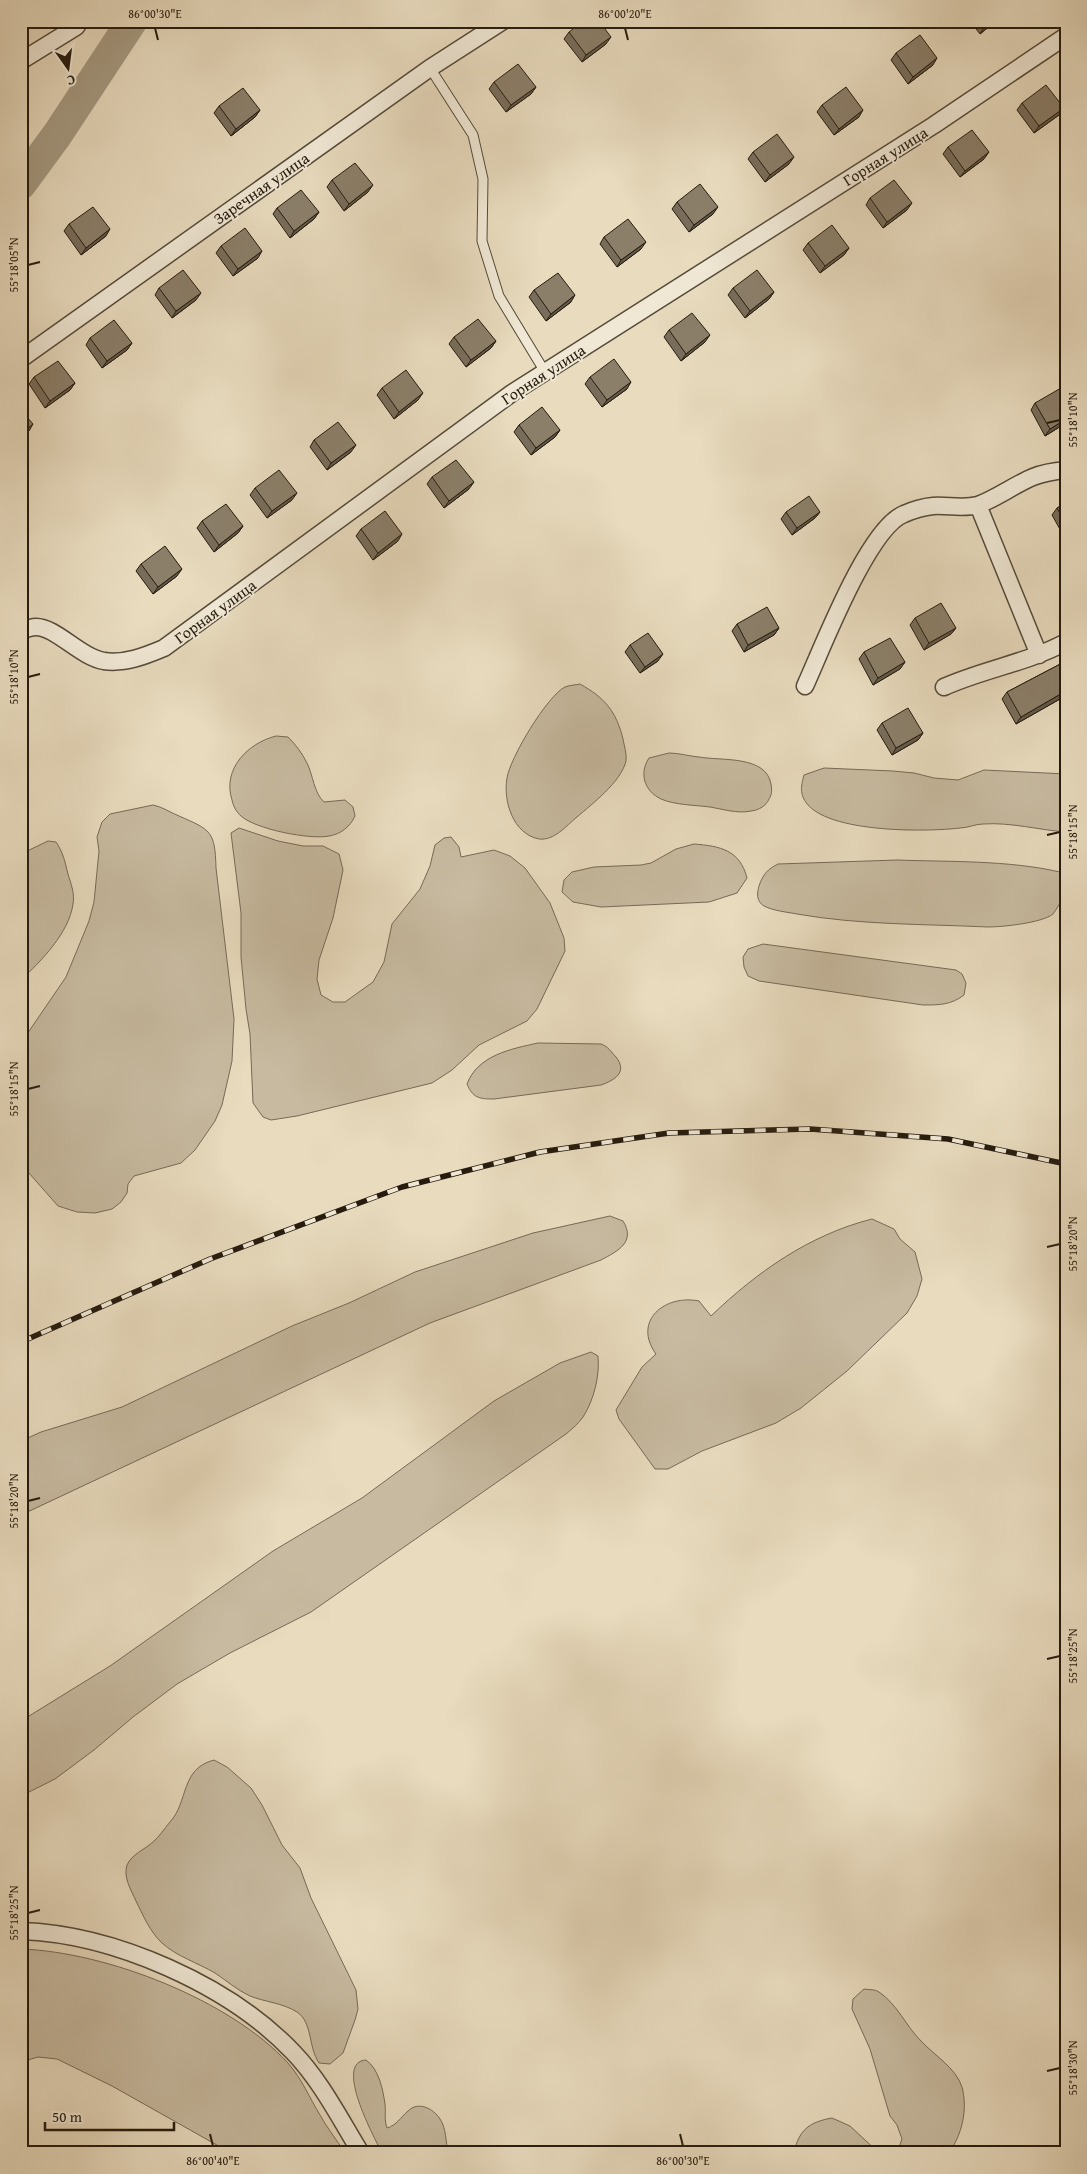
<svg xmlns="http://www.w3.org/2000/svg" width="1087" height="2174" viewBox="0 0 1087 2174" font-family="'Gentium Book Plus',serif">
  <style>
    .green { fill: #c7baa0; stroke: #766a57 }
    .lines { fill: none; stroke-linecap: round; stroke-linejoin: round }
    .river { stroke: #a69a82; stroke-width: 31 }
    .lane-casing { stroke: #564b3a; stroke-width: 11 }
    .street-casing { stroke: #564b3a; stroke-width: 19 }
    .lane { stroke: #f0e8d5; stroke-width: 9 }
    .street { stroke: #f0e8d5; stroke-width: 16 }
    .rail-casing { stroke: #261b0e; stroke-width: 5.5 }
    .rail { stroke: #f0e8d5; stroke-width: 4; stroke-dasharray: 11; stroke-linecap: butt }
    .wall { fill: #786d5b; stroke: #261b0e }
    .shaded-wall { fill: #61594a; stroke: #261b0e }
    .building { fill: #8b7f6a; stroke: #261b0e }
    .ticks { fill: none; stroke: #261b0e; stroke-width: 2 }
    .labels { text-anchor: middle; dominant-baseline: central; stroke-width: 4; stroke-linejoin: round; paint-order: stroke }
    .street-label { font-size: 16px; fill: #261b0e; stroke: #f0e8d5 }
    .neatline { fill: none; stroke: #261b0e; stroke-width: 2 }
    .ticks-label { font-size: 12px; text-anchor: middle; fill: #261b0e }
  </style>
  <rect width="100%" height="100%" fill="#e8dbbe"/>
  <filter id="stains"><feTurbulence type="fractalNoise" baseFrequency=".004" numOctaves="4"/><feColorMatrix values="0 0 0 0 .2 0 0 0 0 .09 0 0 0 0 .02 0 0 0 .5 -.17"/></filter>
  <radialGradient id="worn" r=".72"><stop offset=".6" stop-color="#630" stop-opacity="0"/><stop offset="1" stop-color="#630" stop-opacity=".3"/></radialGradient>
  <path class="green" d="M580,684C605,698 616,711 623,739C624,745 627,754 626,761C621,782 592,804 577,817C566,826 554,841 539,839C513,834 503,801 507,778C510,758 547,696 565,687C570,685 576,685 580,684Z
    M276,736L288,737C296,745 302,753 307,763C313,775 314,793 324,802L345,800L353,807L355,816C350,827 341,834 329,836C310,840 255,829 241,816C236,812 233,805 232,800C222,769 248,743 276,736Z
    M669,753C679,753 688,756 699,757C721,761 766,755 771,784C772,789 772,795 769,799C766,806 759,810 751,811C738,814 722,809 710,807C694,805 675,805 661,799C644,791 639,773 649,758Z
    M824,768L893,771L914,773L934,778L958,780L984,770L1066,774V832C1039,830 1010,822 983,824C975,824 968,828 960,828C928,832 817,834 803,797C800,789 802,783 804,775Z
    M153,805C163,807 169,812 179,816C211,830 215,831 216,868L234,1019L232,1061L222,1105L215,1121L195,1150L181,1163L134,1176L128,1184L127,1193L121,1202L112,1209L95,1213L77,1212L58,1206L21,1164V1043L66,977L89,921L94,902L99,851L97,837L102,822L110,814Z
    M239,828L278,841L303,846H323L339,854L343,870L333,918L319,960L317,979L321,995L333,1002H345L373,982L384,962L392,924L420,889L430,866L435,845L444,838L451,837L459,847L461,857L494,850L510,856L525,868L550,903L564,938L565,951L537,1009L527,1021L479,1045L452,1070L432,1083L297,1116L271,1120L263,1117L253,1103L250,1034L246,1009L241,957V913L231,833Z
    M48,841L56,842C63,852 65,862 68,874C71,884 75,894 73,904C69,933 41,961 21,980V854Z
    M694,844C720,846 740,850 747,878L737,893L709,902L601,907L573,902L562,892L564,880L572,872L594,867L641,865L651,863L676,849Z
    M897,860C951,862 1007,860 1060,872C1066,880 1068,887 1063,897C1060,903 1057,909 1053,914C1042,923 1002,927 988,927C925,924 859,925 797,914C787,912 774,911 764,906C756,901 757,893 759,886C763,874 768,869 778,864Z
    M763,944L956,970L962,974L966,983L964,995C951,1005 939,1005 923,1005L759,981L748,976L744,967L743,957L748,949Z
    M538,1043L601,1044C609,1047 610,1051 616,1057C628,1072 615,1080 601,1085L494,1099C479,1099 473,1098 467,1084C478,1055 511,1049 538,1043Z
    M610,1216L623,1221C636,1242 618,1251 601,1260L430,1323L21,1515V1441L41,1432L122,1407L292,1326L349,1303L415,1272L533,1233Z
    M872,1219L894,1229L900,1239L915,1252L922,1279L917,1296L907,1313L847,1371L801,1408L776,1423L702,1451L668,1469H655L619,1419L616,1410L642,1367L656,1354C632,1321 665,1294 699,1301L711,1316C757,1272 809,1235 872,1219Z
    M591,1352L598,1356C600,1375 594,1400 583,1417C579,1423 572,1429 566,1434L311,1612L230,1653L177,1684L133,1717L94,1750L55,1779L21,1796V1721L110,1666L273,1551L362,1498L494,1401L560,1363Z
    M214,1760L227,1767L251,1788L262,1805L282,1845L300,1868L311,1898L356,1990L358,2009L355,2020L343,2053L330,2064L319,2063C308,2047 313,2023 297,2012C283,2003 265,2002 250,1996C237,1990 227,1981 215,1973C198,1963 176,1956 162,1943C150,1932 143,1915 136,1901C131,1890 123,1877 127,1865C132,1854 144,1850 153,1842C159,1837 164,1829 170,1822C189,1801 180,1769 214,1760Z
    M21,1949C107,1952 230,2000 288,2063C302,2079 309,2097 320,2115C327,2128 337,2140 345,2153H231L112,2086L57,2059L38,2057L21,2062Z
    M864,1989C869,1990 875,1989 879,1992C897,2004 906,2026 921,2041C934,2055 956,2068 962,2087C968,2110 962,2134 949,2153H897L902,2139L897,2125L890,2116L870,2049L852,2009L853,1999Z
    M366,2060C379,2069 383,2090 385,2104C386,2113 384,2120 387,2128C397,2125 400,2118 408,2111C418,2101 433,2108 440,2119C446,2127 446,2143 448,2153H382C375,2139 333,2062 366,2060Z
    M832,2118L850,2126L879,2153H794C799,2129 810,2122 832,2118Z"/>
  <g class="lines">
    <path class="river" d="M21,184L57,135L132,21"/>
    <defs>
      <path id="lane" d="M430,68L473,135L483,179L482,241L499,296L545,372"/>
      <path id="street" d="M21,61L76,27L80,21
        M21,359L430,68L503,21
        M978,505L1039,655
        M21,631C26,629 31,627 36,627C56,627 80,657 104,661C125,664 145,656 164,648L512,393L934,125L1066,36
        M805,686C822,649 868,528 904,514C913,510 923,507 933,506C948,505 963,509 978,505C997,498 1014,485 1033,477C1043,473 1055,471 1066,470
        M944,687C984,669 1027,663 1066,642
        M21,1931C114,1934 229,1985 293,2052C321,2081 340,2119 361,2153"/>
    </defs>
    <use href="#lane" class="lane-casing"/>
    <use href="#street" class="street-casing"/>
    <use href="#lane" class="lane"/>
    <use href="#street" class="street"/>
    <defs>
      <path id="rail" d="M21,1342L210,1259L402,1187L540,1152L669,1133L810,1129L948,1139L1066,1164"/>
    </defs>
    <use href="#rail" class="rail-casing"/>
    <use href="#rail" class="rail"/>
  </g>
  <path class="wall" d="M970,21H996L980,34Z
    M569,32L606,44L582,62L564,39Z
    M896,53L933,65L908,84L891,60Z
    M494,82L536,87L531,94L506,112L489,89Z
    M1022,103L1064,108L1059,115L1034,133L1017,110Z
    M822,105L859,117L834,135L817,112Z
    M219,106L260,110L255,117L231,136L214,113Z
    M948,147L984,159L960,177L943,154Z
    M753,152L789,164L765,182L748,159Z
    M332,180L368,192L344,211L327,187Z
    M870,198L907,210L883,228L866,205Z
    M677,202L713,214L689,232L672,209Z
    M277,208L319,212L314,219L290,238L273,214Z
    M69,224L106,236L81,255L64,231Z
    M604,237L641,249L617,267L600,244Z
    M808,243L849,248L844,255L820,273L803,250Z
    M221,246L258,258L233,276L216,253Z
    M159,288L196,300L172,318L155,295Z
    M733,288L774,292L769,299L745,318L728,295Z
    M534,290L571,302L546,321L529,297Z
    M669,330L705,342L681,361L664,337Z
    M454,337L496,341L491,348L466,367L449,344Z
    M90,338L132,343L127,350L102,368L86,345Z
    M34,377L75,383L70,390L45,408L29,384Z
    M590,377L627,389L602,407L585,384Z
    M382,388L418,400L394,419L377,395Z
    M1066,396V423L1045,436L1031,410L1035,403Z
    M519,425L560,430L555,437L531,455L514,432Z
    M314,440L351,452L327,470L310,447Z
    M432,477L469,489L444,508L427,484Z
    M255,488L292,500L267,518L250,495Z
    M1066,503V540L1052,515L1057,508Z
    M786,512H820L815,518L792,535L781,519Z
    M202,521L243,526L238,533L214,552L197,528Z
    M361,529L398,541L373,560L356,536Z
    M141,564L177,576L153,594L136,571Z
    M915,618L956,628L951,634L924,650L910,625Z
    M737,624L779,628L774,635L744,652L732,631Z
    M630,645L658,661L640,673L625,652Z
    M864,652L905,662L900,669L873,685L859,659Z
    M1066,661V699L1061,702L1060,699L1016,724L1002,699L1007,692Z
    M882,723L923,733L918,740L892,755L877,730Z"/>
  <path class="shaded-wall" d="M992,21H996L980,34L984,27Z
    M611,37L606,44L582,62L586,55Z
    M937,58L933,65L908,84L913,77Z
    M536,87L531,94L506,112L511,105Z
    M1064,108L1059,115L1034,133L1039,126Z
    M260,110L255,117L231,136L236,129Z
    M863,110L859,117L834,135L839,129Z
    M989,152L984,159L960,177L965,171Z
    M794,157L789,164L765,182L770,175Z
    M373,185L368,192L344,211L349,204Z
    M912,203L907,210L883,228L887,222Z
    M718,207L713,214L689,232L694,225Z
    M319,212L314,219L290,238L294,231Z
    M110,229L106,236L81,255L86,248Z
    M646,242L641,249L617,267L621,260Z
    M849,248L844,255L820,273L825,266Z
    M262,251L258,258L233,276L238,269Z
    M774,292L769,299L745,318L750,311Z
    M201,293L196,300L172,318L176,311Z
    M575,295L571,302L546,321L551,314Z
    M710,335L705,342L681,361L686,354Z
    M496,341L491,348L466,367L471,360Z
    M132,343L127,350L102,368L107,361Z
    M631,382L627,389L602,407L607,400Z
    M75,383L70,390L45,408L50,401Z
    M423,393L418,400L394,419L399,412Z
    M1066,419V423L1045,436L1050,429Z
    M33,424L29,431L21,437V434Z
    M560,430L555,437L531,455L536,448Z
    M356,445L351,452L327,470L331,463Z
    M474,482L469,489L444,508L449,501Z
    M297,493L292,500L267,518L272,511Z
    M820,512L815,518L792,535L797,528Z
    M243,526L238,533L214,552L219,545Z
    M402,534L398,541L373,560L378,553Z
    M182,569L177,576L153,594L158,587Z
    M779,628L774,635L744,652L748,645Z
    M956,628L951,634L924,650L929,643Z
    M663,654L658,661L640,673L645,667Z
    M905,662L900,669L873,685L878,678Z
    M1064,692L1060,699L1016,724L1021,717Z
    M1066,695V699L1061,702Z
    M923,733L918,740L892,755L896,748Z"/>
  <path class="building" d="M583,21H599L611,37L586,55L569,32Z
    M980,21H992L984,27Z
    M920,35L937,58L913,77L896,53Z
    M518,64L536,87L511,105L494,82Z
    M1046,85L1064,108L1039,126L1022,103Z
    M846,87L863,110L839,129L822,105Z
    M243,88L260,110L236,129L219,106Z
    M972,130L989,152L965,171L948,147Z
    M777,134L794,157L770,175L753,152Z
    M355,163L373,185L349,204L332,180Z
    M894,180L912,203L887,222L870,198Z
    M700,184L718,207L694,225L677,202Z
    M301,190L319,212L294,231L277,208Z
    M93,207L110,229L86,248L69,224Z
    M628,219L646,242L621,260L604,237Z
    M832,225L849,248L825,266L808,243Z
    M245,228L262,251L238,269L221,246Z
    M183,270L201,293L176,311L159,288Z
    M757,270L774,292L750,311L733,288Z
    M558,273L575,295L551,314L534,290Z
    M692,313L710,335L686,354L669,330Z
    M478,319L496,341L471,360L454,337Z
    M114,320L132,343L107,361L90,338Z
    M614,359L631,382L607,400L590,377Z
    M58,361L75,383L50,401L34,377Z
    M406,370L423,393L399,412L382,388Z
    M1061,388L1066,396V419L1050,429L1035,403Z
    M542,407L560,430L536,448L519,425Z
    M21,410L33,424L21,434Z
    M338,422L356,445L331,463L314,440Z
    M456,460L474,482L449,501L432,477Z
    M279,470L297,493L272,511L255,488Z
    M809,496L820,512L797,528L786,512Z
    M1066,503V524L1057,508Z
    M226,504L243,526L219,545L202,521Z
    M385,511L402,534L378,553L361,529Z
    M165,546L182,569L158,587L141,564Z
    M941,603L956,628L929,643L915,618Z
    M767,607L779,628L748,645L737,624Z
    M648,633L663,654L645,667L630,645Z
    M890,638L905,662L878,678L864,652Z
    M1066,661V694L1064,692L1021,717L1007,692Z
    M908,708L923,733L896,748L882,723Z
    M583,2147L600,2153H581Z"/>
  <path class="ticks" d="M155,28L158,40M625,28L628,40M28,265L40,262M1047,423L1060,420M28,677L40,674M1047,835L1060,832M28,1089L40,1086M1047,1247L1060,1244M28,1501L40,1498M1047,1659L1060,1656M28,1913L40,1910M1047,2071L1060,2068M210,2134L213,2146M680,2134L683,2146"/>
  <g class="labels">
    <g class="street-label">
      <text transform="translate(885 156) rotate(-32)">Горная улица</text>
      <text transform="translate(261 188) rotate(-35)">Заречная улица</text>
      <text transform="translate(543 374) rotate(-33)">Горная улица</text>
      <text transform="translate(215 611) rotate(-36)">Горная улица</text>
    </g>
  </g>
  <rect width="1087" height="2174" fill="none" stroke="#e8dbbe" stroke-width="55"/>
  <g transform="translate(68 68) rotate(166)" stroke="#f0e8d5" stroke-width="4" paint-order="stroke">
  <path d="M0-4L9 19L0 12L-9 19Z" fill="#261b0e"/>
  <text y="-8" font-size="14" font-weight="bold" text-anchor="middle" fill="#261b0e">С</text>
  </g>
  <path d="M45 2122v8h129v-8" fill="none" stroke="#261b0e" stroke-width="2.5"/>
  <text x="52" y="2122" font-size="15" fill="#261b0e" stroke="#f0e8d5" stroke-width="4" paint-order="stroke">50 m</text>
  <rect x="28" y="28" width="1032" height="2118" class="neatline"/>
  <g class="ticks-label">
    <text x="155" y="18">86°00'30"E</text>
    <text x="625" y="18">86°00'20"E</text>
    <text transform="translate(14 265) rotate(-90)" y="4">55°18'05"N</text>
    <text transform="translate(1073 420) rotate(-90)" y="4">55°18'10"N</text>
    <text transform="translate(14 677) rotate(-90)" y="4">55°18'10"N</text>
    <text transform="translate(1073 832) rotate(-90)" y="4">55°18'15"N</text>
    <text transform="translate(14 1089) rotate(-90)" y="4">55°18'15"N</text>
    <text transform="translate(1073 1244) rotate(-90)" y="4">55°18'20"N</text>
    <text transform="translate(14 1501) rotate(-90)" y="4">55°18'20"N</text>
    <text transform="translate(1073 1656) rotate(-90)" y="4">55°18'25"N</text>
    <text transform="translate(14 1913) rotate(-90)" y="4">55°18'25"N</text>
    <text transform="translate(1073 2068) rotate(-90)" y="4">55°18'30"N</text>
    <text x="213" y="2165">86°00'40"E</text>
    <text x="683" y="2165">86°00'30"E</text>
  </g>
  <rect width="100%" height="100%" filter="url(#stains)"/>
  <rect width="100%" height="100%" fill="url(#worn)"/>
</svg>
